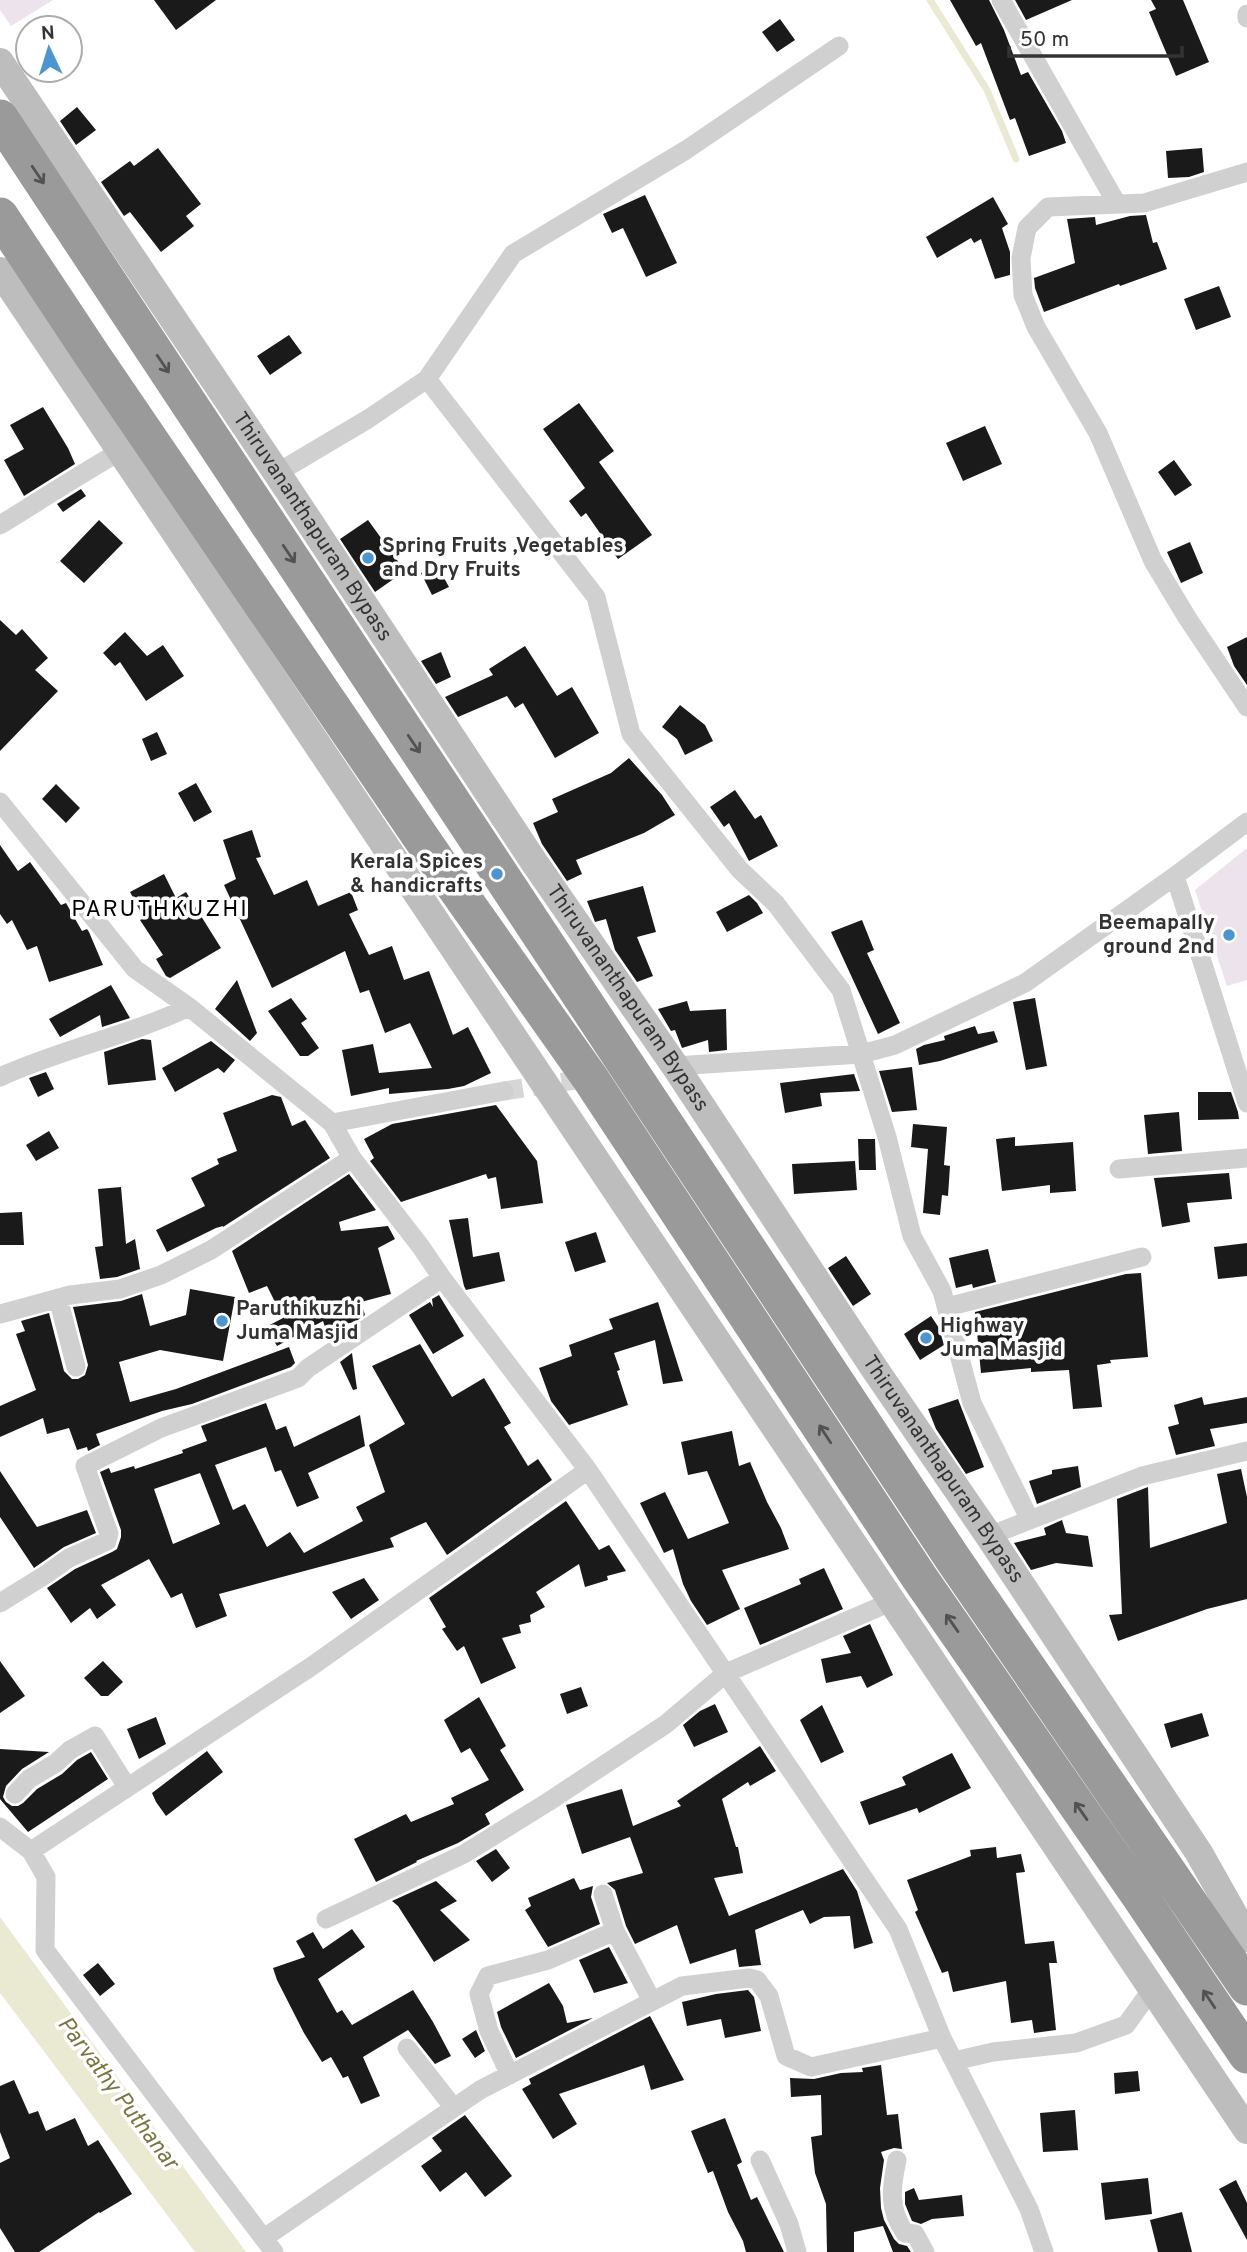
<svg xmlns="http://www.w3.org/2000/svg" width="1247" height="2252" viewBox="0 0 1247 2252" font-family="Overpass,sans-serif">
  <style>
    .green { fill: #ede3ed }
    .water { fill: #eae9d2 }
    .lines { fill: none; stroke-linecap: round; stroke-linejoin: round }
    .stream { stroke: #eae9d2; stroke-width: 7 }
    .building { fill: #1a1a1a; fill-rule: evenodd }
    .street-tunnel { stroke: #d6d6d6; stroke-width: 19; stroke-dasharray: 19 10; stroke-linecap: butt }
    .street { stroke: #d0d0d0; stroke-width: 19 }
    .secondary { stroke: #bdbdbd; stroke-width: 28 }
    .highway { stroke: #9a9a9a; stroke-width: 37 }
    .oneway { stroke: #525252 }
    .poi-dot { fill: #4b95d3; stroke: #fff; stroke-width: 2.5 }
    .labels { text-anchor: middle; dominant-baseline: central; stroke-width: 7; stroke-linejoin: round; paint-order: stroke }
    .street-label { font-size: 21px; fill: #333; stroke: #fff }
    .poi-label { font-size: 21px; font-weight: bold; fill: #333; stroke: #fff; text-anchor: start }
    .neighbourhood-label { font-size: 23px; letter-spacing: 2px; fill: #000; stroke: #fff }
    .water-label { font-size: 23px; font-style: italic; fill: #7a7640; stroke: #fff }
  </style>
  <rect width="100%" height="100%" fill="#fff"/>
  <path class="green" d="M0,0H53L11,26L0,10Z
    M1247,848V980L1227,986L1195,890Z"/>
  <path class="water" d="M0,1917L229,2229L246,2252H195L0,1993Z"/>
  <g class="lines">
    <path class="stream" d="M930,0L987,90L1016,159"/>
  </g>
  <path class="building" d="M154,0H216L176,30Z
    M950,0H989L1004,30L1021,75L1028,72L1062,131L1066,143L1029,156L1015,118L1010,120L981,43L976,46Z
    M1015,0H1072L1026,20Z
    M1151,0H1183L1209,62L1176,76L1149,12L1156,9Z
    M780,19L795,40L777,52L762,32Z
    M77,107L96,130L76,145L60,121Z
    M158,148L201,204L186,216L194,226L161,252L130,212L124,216L101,182L130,161L134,166Z
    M1202,148L1204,172L1189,177L1168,178L1166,151Z
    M645,195L677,263L646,277L623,228L612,233L603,214Z
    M993,197L1008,224L1002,228L1010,252V275L995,279L981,239L974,243L971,238L937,258L926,237Z
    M1146,215L1153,243L1157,242L1167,269L1120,286L1119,284L1044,312L1035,288L1034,278L1075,263L1067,219L1095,217L1096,225L1130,216Z
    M1219,286L1231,317L1196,330L1184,299Z
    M289,335L302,353L270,375L257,356Z
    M579,403L614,451L599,462L652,535L618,559L586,513L581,517L569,501L585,488L543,429Z
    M43,407L68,448L75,464L24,496L4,460L24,449L10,425Z
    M985,426L1002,464L963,481L946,443Z
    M1174,460L1192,485L1175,496L1158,472Z
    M81,489L86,496L63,512L57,504Z
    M99,520L123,543L84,583L60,561Z
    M368,520L405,571L375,592L340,539Z
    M1190,542L1203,573L1181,583L1167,552Z
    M437,565L449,587L432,595L421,573Z
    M0,620L16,635L22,629L48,658L35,670L58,691L0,751Z
    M125,632L147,656L163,645L184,676L146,701L120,662L115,666L103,653Z
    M1247,637V685L1234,666L1227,647Z
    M525,646L557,696L572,687L599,733L555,758L523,703L515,708L507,696L458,717L445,697L493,675L489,669Z
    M441,652L451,677L436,684L421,661Z
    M680,705L705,725L713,741L685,755L677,739L662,727Z
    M157,732L167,754L151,761L142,739Z
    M629,758L662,795L675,815L644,833L576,860L582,874L567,881L542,844L533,823L558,812L552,799L611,773Z
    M196,783L212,812L194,822L178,793Z
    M56,784L80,808L66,823L42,799Z
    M735,790L755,819L761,815L778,846L749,861L729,823L724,827L710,807Z
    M252,830L261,857L256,858L274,895L307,880L318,906L351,892L358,910L349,914L369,955L392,946L404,980L429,971L453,1035L468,1027L491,1073L464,1086L448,1089L389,1094V1088L351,1096L342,1050L373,1044L379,1073L432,1068L410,1023L385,1033L369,990L360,993L345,951L272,988L224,885L236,879L223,840Z
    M0,845L18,871L30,862L61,905L66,903L82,931L87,929L89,932L103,965L49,982L37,946L27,950L12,920L7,924L0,914Z
    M164,874L176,898L186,892L221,948L170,978L166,976L156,959L163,955L140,920L144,918L130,892Z
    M643,886L656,932L637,937L653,976L637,982L615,950L606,919L595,922L587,901Z
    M749,895L757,903L763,913L727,932L716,912Z
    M862,920L874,950L867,953L900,1023L878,1034L831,932Z
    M237,980L257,1033L250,1041L215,1009Z
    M111,985L130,1018L102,1027L100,1015L60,1037L49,1019Z
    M291,998L307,1019L301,1023L319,1048L308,1056H300L268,1011Z
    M1035,998L1047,1066L1026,1070L1013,1002Z
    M687,1001L690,1011L726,1009L727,1050L709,1052L708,1040L682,1048L675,1030L671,1031L658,1009Z
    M975,1026L978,1034L994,1031L998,1042L940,1061L919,1065L916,1049L924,1045L945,1040L944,1036Z
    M142,1039L151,1040L156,1080L108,1085L104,1052Z
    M211,1041L235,1060L224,1073L218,1068L175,1092L162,1068Z
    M912,1067L917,1110L892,1112L879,1071Z
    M46,1072L54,1089L38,1097L29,1078Z
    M854,1074L860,1091L820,1093L822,1106L785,1113L780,1083Z
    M1198,1092H1231L1238,1112L1239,1119L1198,1120Z
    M272,1095L281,1097L292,1126L305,1120L330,1158L223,1227V1226L216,1228L167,1252L156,1230L205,1206L191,1178L219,1164L217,1159L237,1151L223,1113Z
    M496,1105L537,1161L543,1203L501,1209L496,1177L488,1179L486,1174L401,1202L370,1161L374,1158L364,1139L392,1124Z
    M1179,1112L1182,1151L1148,1154L1144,1115Z
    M913,1124L947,1127L944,1165L950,1166L948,1196L942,1195L940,1215L923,1213L928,1149L911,1147Z
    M49,1131L59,1148L36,1161L26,1145Z
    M1015,1137V1146L1073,1142L1076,1191L1050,1193V1185L1002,1191L996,1139Z
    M858,1139H875L876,1170H859Z
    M855,1161L857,1190L794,1194L792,1164Z
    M1229,1173L1232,1199L1187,1203L1190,1222L1162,1227L1154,1178Z
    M349,1174L376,1210L339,1222L341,1231L388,1226L395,1239L378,1248L391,1294L361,1302L365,1315L355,1322L345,1324L346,1328L329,1339L323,1321L277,1346L266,1327L283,1318L267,1286L249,1293L232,1251Z
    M121,1187L126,1244L135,1239L140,1269L117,1277L100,1279L95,1247L103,1246L98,1189Z
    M22,1212L24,1245H0V1213Z
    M468,1218L473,1257L499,1252L505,1281L466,1290L464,1286L449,1220Z
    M596,1232L606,1262L575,1272L565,1242Z
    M1247,1243V1276L1218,1279L1214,1247Z
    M988,1249L996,1282L973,1288L972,1284L956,1288L949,1258Z
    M846,1256L871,1294L853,1306L828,1268Z
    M1141,1273L1148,1357L1110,1360L1111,1363L1097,1365L1102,1407L1073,1409L1069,1370L1031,1372V1368L981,1373L975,1312L1126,1274Z
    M190,1289L235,1297L223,1361L160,1350L119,1362L130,1402L176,1389L289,1347L295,1363L291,1367L192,1404L162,1411L96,1434L100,1445L88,1451L87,1447L77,1450L69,1428L47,1434L43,1418L0,1437V1406L36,1390L16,1334L25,1331L21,1321L49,1313L64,1371L72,1379H78L85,1375L88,1365L73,1307L121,1301L142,1294L150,1326L186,1315Z
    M439,1295L464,1336L433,1354L409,1315L430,1302L433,1307L432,1299Z
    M658,1302L683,1381L663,1384L655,1340L614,1353L620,1370L617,1371L628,1405L569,1425L551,1401L539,1368L572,1356L569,1345L613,1329L609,1319Z
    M931,1316L939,1328L944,1345L920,1360L904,1334Z
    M420,1344L452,1397L484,1378L511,1423L504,1427L528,1466L538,1459L552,1480L447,1555L426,1522L390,1538L394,1547L219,1594L227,1616L196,1628L182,1593L171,1598L149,1559L101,1585L116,1605L97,1619L90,1608L71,1623L47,1588L75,1569L112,1552L117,1549L121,1537V1530L100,1472L109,1468L111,1473L134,1466L135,1469L183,1453L182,1450L207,1441L201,1426L266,1403L276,1430L286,1426L294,1447L360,1415L365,1446L308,1473L319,1498L297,1507L281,1470L275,1472L266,1447L215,1465L233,1510L245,1504L267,1547L290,1532L304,1553L363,1521L356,1507L385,1492L369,1445L405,1424L372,1366ZM200,1473L220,1524L173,1544L154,1489Z
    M352,1353L357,1389L353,1390L340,1362Z
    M1202,1397L1204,1405L1247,1397V1423L1210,1429L1215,1446L1176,1455L1168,1427L1179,1424L1174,1405Z
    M958,1399L984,1467L966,1474L936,1429L928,1409Z
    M732,1431L739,1466L750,1462L767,1502L781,1528L789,1549L722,1570L740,1609L707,1625L691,1601L683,1584L673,1549L664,1553L640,1503L665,1492L688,1539L729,1523L707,1471L688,1475L681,1442Z
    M1078,1466L1081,1487L1037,1504L1029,1481L1052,1474V1470Z
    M1241,1469L1247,1497V1599L1207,1609L1118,1641L1109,1615L1122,1614L1117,1499L1148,1487L1150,1548L1227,1523L1217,1474Z
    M0,1471L37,1527L87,1510L96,1533L64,1547L34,1568L0,1517Z
    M566,1501L599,1550L609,1545L626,1571L607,1576L608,1580L585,1587L579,1564L536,1592L545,1607L530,1615L531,1622L519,1625L521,1633L502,1638L516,1668L481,1684L464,1646L457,1651L442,1629L446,1627L429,1598Z
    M1062,1520L1066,1533L1088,1536L1093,1567L1056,1563L1031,1570L1014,1543L1046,1535L1044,1528Z
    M824,1568L843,1609L760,1645L744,1608L801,1584L799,1579Z
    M364,1578L379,1600L351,1619L332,1592Z
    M870,1624L893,1675L867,1688L861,1676L826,1683L821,1659L851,1653L843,1636Z
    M0,1661L25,1696L0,1713Z
    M103,1661L123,1682L108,1696H101L84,1678Z
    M581,1687L588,1706L567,1714L560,1694Z
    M479,1697L506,1746L500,1750L524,1790L485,1814L490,1824L458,1843L416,1861L417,1862L376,1882L354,1839L406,1814L411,1822L454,1804L451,1798L489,1780L470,1748L461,1753L444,1720Z
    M715,1704L728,1732L694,1747L683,1725L700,1711Z
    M822,1705L844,1752L821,1763L800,1720Z
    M1202,1713L1209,1736L1171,1748L1164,1724Z
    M156,1717L166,1744L139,1759L127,1729Z
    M760,1746L776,1771L750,1786L748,1782L722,1799L736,1847H738L743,1873L714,1878L729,1916L843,1869L857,1891L873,1943L854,1949L850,1916L824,1917L810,1924L803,1910L755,1930L761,1965L739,1967L736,1949L690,1964L677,1925L635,1944L626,1926L615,1890L607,1883L643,1873L630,1837L582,1854L566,1805L622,1789L633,1826L681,1806L677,1801Z
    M0,1749L49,1752L22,1769L6,1786L3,1797L6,1802L12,1806H18L23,1803L37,1789L62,1774L77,1760L91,1752L108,1779L28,1832L0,1799Z
    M207,1751L223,1772L166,1816L156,1802L152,1793Z
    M952,1753L971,1788L919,1813L917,1808L869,1825L860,1802L906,1785L902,1777Z
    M996,1847L997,1858L1021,1854L1025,1872L1016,1873L1025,1944L1054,1941L1057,1963H1049L1056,2030L1034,2033L1032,2020L1011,2023L1006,1981L953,1992L948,1971L942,1973L915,1912L918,1910L907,1880L971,1856L970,1850Z
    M496,1849L510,1868L492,1882L476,1861Z
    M574,1878L580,1890L593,1886L591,1897L600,1924L548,1947L525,1910L531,1906L528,1898Z
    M436,1881L457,1901L440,1910L470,1940L434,1962L398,1906L392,1901Z
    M352,1929L365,1947L318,1979L337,2013L342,2010L352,2025L413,1990L433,2022L451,2056L435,2064L408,2030L363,2057L380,2096L361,2104L348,2076L343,2078L331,2057L322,2062L304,2033L277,1980L273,1968L305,1957L296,1941L313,1932L323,1949Z
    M609,1947L628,1983L594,1993L579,1960Z
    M98,1963L115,1984L100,1996L83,1975Z
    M549,1983L563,2006L567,2023L593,2018L516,2058L501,2027L497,2012Z
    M748,1990L754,1997L761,2031L725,2038L721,2019L687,2026L682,2002L716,1994Z
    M650,2016L684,2080L651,2090L644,2065L559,2094L577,2124L553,2139L522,2089L531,2084L529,2079Z
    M476,2030L485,2051L475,2058L462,2039Z
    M881,2065L887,2115L898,2114L902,2149L894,2148L881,2152L884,2160L880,2188L881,2208L884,2220L894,2239L899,2244L907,2246L911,2252H893L883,2226L854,2232V2252H827L826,2204L815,2173L811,2137L822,2135L821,2095L791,2097L790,2078L814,2079L841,2073L863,2072L862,2068Z
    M1138,2071L1140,2091L1115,2094L1114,2073Z
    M14,2080L29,2114L38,2111L46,2131L75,2118L88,2146L98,2140L132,2194L100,2213L99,2212L39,2252H15L0,2228V2163L10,2158L0,2132V2086Z
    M1075,2110L1078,2150L1043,2152L1040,2113Z
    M465,2115L512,2176L485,2197L466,2172L440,2192L421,2166L442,2151L432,2138Z
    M725,2118L742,2162L737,2165L751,2200L757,2197L784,2252H746L743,2241L728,2212L713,2171L708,2173L691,2131Z
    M1148,2178L1152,2214L1105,2220L1101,2183Z
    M1236,2180L1247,2203V2240L1219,2189Z
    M914,2188L919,2200L962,2195L964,2216L932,2219L921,2224L912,2221L905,2204V2192Z
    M1182,2212L1192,2252H1158L1150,2220Z"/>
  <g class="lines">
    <path class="street-tunnel" d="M504,1091L596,1077"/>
    <path class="street" d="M1001,0L1117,204
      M1247,14V18
      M1247,172L1144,203L1048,207L1027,228L1021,258L1023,295L1036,327L1098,433L1153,561L1188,619L1247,707
      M427,379L596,597L631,734L740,870L776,904L841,990L887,1137L912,1236L942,1291L972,1403L1030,1520
      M277,473L368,419L427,379L513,254L686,150L839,46
      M0,525C41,500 80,474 121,451
      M0,802L135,969L189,1007L332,1123L352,1158L421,1247L442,1278L588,1470L898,1929L942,2038L1029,2209L1044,2252
      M1175,876L1247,1103
      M675,1066L861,1054L895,1045L1025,983L1175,876L1247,822
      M0,1077C61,1049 128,1036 189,1007
      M332,1123L504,1091
      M1119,1169L1247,1158
      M58,1298L76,1367
      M947,1307L1142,1257
      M0,1314L70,1295L120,1289L161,1275L211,1250L352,1158
      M989,1536L1142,1476L1247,1451
      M0,1603L45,1575L69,1558L107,1541L109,1534L85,1466L161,1428L298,1378L308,1368L442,1278
      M15,1794L29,1779L56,1763L70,1750L95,1736L127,1787
      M0,1827L31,1851
      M603,1894L615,1931L652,2001
      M326,1919L464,1854L548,1802L666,1724L726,1673L893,1601
      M407,2048L454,2108
      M954,2061L993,2052L1076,2043L1126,2025L1152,1989
      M510,2075L489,2031L479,1994L488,1976L548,1960L615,1931
      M760,2160L789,2224L797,2252
      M897,2160C891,2188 888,2208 905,2233L915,2234L925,2252
      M264,2238L480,2090L682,1986L749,1978L757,1980L769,1996L786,2056L811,2067L942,2038
      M274,2252L45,1950L46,1877L31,1851L312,1666L588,1470"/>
    <g class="secondary">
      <path id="s1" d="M0,62L277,473L534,862L675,1066L874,1368L989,1536L1199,1853L1247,1938"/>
      <path d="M0,271C416,891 830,1511 1247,2130"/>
    </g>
    <path class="highway" d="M0,118L953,1559L1247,1987
      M0,216L92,355L443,870L590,1078L919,1577L1139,1895L1247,2055"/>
  </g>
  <defs><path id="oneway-shaft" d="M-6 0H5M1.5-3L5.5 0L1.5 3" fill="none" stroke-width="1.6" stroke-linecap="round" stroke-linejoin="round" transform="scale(1.75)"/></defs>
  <g class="oneway">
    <use href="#oneway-shaft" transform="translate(38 175) rotate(56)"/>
    <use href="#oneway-shaft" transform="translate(163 364) rotate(56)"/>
    <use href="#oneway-shaft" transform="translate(289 554) rotate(56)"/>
    <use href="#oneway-shaft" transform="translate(414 744) rotate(56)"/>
    <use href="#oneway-shaft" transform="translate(825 1434) rotate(-123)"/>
    <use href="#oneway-shaft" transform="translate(952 1623) rotate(-125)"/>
    <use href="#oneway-shaft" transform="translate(1081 1811) rotate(-125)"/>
    <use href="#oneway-shaft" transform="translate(1209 1999) rotate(-124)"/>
  </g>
  <g class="poi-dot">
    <circle cx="368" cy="558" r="7"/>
    <circle cx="497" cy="874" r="7"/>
    <circle cx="1229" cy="935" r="7"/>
    <circle cx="222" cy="1321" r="7"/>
    <circle cx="926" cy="1338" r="7"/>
  </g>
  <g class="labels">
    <g class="street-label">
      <text stroke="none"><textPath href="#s1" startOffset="560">Thiruvananthapuram Bypass</textPath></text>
      <text stroke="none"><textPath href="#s1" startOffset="1127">Thiruvananthapuram Bypass</textPath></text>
      <text stroke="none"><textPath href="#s1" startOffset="1694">Thiruvananthapuram Bypass</textPath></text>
    </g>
    <g class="poi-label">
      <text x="382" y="546">Spring Fruits ,Vegetables<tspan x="382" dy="24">and Dry Fruits</tspan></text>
      <text x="483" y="862" text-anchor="end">Kerala Spices<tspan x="483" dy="24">&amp; handicrafts</tspan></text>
      <text x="1215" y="923" text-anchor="end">Beemapally<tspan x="1215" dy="24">ground 2nd</tspan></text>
      <text x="236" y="1309">Paruthikuzhi<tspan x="236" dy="24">Juma Masjid</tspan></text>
      <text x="940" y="1326">Highway<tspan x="940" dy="24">Juma Masjid</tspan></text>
    </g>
    <g class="neighbourhood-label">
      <text x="160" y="910">PARUTHKUZHI</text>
    </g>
    <g class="water-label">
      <text transform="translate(117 2094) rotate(53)">Parvathy Puthanar</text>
    </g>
  </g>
  <g transform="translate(49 49) rotate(356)"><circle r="33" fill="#ffffff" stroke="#adadad" stroke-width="2"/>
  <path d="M0-5L12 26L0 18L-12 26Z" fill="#4b95d3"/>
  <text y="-10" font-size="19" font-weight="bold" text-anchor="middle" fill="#333333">N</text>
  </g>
  <path d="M1009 46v10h173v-10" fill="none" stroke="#333333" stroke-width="3.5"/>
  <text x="1020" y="46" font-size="21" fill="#333333" stroke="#ffffff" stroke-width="5" paint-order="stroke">50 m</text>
</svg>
